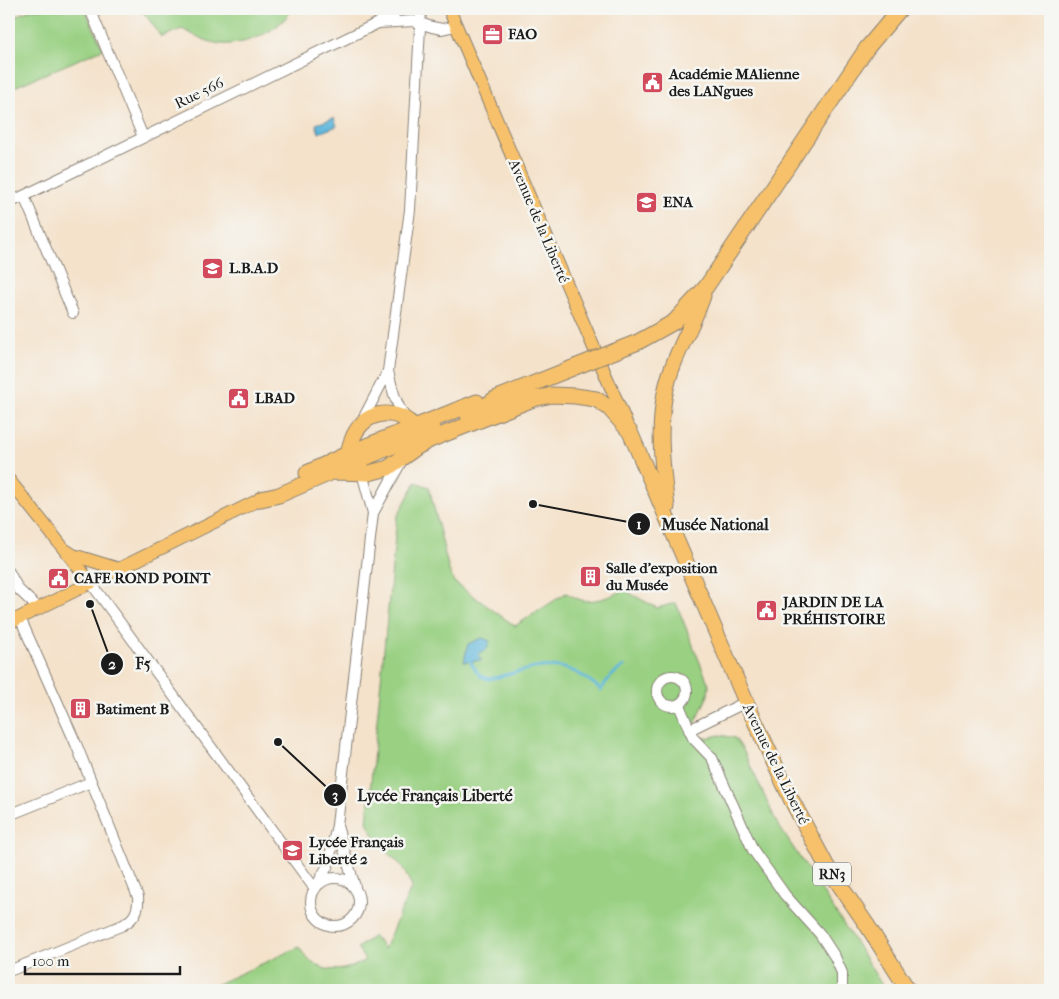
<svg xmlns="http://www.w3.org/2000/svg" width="1059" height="999" viewBox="0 0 1059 999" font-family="'IM FELL French Canon',serif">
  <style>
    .green { fill: #99d082; stroke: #5a764f }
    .water { fill: #5eb7db; stroke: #3d6a7c }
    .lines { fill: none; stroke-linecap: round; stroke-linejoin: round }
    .stream { stroke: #5eb7db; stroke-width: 3 }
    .minor-casing { stroke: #887f74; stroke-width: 12 }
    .major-casing { stroke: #887f74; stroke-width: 14 }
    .highway-casing { stroke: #887f74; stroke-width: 17 }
    .minor { stroke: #fff; stroke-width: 10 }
    .major { stroke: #f6c16b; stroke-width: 12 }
    .highway { stroke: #f6c16b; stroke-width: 15 }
    .highway-bridge-casing { stroke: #887f74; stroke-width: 17; stroke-linecap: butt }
    .highway-bridge { stroke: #f6c16b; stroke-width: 15 }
    .labels { text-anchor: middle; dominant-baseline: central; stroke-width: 5; stroke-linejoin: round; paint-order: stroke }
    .shield { fill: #f6f6f2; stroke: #5d5d5c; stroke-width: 1 }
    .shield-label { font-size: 14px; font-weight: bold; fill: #1c1c1c }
    .poi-label { font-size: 15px; font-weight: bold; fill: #1c1c1c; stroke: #f6f6f2; text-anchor: start }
    .street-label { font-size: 15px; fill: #1c1c1c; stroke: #f6f6f2 }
    .leader { fill: none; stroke: #1c1c1c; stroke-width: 2 }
    .callout-dot { fill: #1c1c1c; stroke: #f6f6f2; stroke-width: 2 }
    .mark-label { font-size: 15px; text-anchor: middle; font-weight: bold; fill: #fff }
    .callout-label { font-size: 16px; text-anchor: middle; font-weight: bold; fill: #1c1c1c; stroke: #f6f6f2; stroke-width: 5; stroke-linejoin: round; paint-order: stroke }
  </style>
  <rect width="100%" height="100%" fill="#f6f6f2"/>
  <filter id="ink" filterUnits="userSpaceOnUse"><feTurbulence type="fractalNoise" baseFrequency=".02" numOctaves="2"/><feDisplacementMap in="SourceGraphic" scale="10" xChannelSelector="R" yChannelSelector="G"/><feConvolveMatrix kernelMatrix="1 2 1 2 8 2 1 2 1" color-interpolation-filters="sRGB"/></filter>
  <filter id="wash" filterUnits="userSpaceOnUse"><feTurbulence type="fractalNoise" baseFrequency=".0096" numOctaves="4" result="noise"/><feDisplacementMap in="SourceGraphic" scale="20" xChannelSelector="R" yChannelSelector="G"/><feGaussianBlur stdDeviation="1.12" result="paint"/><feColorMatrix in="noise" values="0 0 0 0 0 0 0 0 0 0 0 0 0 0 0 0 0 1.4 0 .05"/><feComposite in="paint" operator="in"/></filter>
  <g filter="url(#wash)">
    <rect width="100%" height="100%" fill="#f4e2cb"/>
    <path class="green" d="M32,9H85L103,49L12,88L9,80V19Z
      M141,9H292C281,30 246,46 222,44C207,43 195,35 182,29L162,37Z
      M416,482L429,487L449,570L454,582L515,626L566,593C570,595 576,598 581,600C593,603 613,596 624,590L657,608L676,603L709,685L708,695L694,726L700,739L720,735L735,738L743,750L777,823L850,934L885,990H204L299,947C302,951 305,957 309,960C326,975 348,971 365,960L357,948L374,936L384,949L412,886L401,865L379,845L367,822L397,517Z"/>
    <path class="water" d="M334,118L337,126L319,133L316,124Z
      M482,638L490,641L487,649L480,652L479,657L482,660L464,662L468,644Z"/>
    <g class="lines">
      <path class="stream" d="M470,661L480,676L489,679C536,669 560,652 601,690C607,679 614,672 624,666"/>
    </g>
  </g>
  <g filter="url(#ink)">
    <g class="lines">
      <defs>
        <path id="minor" d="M90,9L143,137
          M379,23L413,21L432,27L442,29L455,26
          M24,196L73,313
          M9,203L378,23L401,9
          M388,371C392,388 395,403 405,417
          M362,421L388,371L410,210L421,9
          M373,513L402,460
          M9,572L18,589L39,609
          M91,583L315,889L328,865L337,825L373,513L362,473
          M657 691a15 15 0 1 1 30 0a15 15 0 1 1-30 0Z
          M679,705L693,738L712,758L753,850L785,895L820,934L835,957L842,973V990
          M689,730L746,702
          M9,815L91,782
          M337,826L355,887
          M311 902a24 24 0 1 1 48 0a24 24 0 1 1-48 0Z
          M9,971L123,925C135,918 139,910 138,897L76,744L20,618"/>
        <path id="major" d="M449,9L627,425
          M9,480L91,583
          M67,551L73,555L119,569
          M9,623L261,499"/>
        <path id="highway" d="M638,342L674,322L706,287L867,48L900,9
          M468,415L481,409L495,399L575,367
          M349,460C348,453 349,447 352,440C363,411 392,406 414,426
          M334,472L369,473L388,468L417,447L432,439L533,399L552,395L575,396L596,399L609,408L630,432L746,702L791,799L826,865L867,925L908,990
          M307,473L349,453L477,402
          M261,499L279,495L432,429
          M667,507C661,459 655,409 674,363C683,340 695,319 703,296"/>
      </defs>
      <use href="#minor" class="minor-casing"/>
      <use href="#major" class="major-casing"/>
      <use href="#highway" class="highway-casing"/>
      <use href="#minor" class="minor"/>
      <use href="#major" class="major"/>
      <use href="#highway" class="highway"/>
      <defs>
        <path id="highway-bridge" d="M575,367L638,342"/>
      </defs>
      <use href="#highway-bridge" class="highway-bridge-casing"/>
      <use href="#highway-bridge" class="highway-bridge"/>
    </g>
  </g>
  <defs>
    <symbol id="office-square" viewBox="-11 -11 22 22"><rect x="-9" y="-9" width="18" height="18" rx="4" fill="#d1495b" stroke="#f6f6f2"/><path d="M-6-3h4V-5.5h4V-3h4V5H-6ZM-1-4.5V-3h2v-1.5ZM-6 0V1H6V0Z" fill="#fff"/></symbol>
    <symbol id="civic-square" viewBox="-11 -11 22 22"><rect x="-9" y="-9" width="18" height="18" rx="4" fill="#d1495b" stroke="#f6f6f2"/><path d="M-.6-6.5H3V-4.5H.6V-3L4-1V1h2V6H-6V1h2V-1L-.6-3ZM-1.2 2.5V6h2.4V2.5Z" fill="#fff"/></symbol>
    <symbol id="school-square" viewBox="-11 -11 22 22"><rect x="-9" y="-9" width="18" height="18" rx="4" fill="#d1495b" stroke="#f6f6f2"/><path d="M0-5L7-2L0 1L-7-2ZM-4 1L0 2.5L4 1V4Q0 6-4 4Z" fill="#fff"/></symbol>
    <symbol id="building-square" viewBox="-11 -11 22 22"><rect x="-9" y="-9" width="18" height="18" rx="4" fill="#d1495b" stroke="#f6f6f2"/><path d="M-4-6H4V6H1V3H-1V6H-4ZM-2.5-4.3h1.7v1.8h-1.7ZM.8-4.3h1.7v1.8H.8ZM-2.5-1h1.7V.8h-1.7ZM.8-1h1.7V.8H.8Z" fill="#fff"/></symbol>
  </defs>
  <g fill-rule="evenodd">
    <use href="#office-square" x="480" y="22" width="25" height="25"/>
    <use href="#civic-square" x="640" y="70" width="25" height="25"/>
    <use href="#school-square" x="634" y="190" width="25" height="25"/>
    <use href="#school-square" x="200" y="256" width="25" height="25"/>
    <use href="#civic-square" x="226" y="386" width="25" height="25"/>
    <use href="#building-square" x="578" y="564" width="25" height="25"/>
    <use href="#civic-square" x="46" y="566" width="25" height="25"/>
    <use href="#civic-square" x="754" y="598" width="25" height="25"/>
    <use href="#building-square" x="68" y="696" width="25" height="25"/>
    <use href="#school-square" x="280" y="838" width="25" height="25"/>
  </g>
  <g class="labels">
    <rect class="shield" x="813" y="862.5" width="38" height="23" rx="4"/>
    <g class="shield-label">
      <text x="832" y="874">RN3</text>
    </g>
    <g class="poi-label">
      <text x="508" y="34">FAO</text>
      <text x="669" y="74">Académie MAlienne<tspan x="669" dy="17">des LANgues</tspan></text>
      <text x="663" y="202">ENA</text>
      <text x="229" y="268">L.B.A.D</text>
      <text x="255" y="398">LBAD</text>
      <text x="606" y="568">Salle d'exposition<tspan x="606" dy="17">du Musée</tspan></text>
      <text x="74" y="578">CAFE ROND POINT</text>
      <text x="783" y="602">JARDIN DE LA<tspan x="783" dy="17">PRÉHISTOIRE</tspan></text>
      <text x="96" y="709">Batiment B</text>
      <text x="309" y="842">Lycée Français<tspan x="309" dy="17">Liberté 2</tspan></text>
    </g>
    <g class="street-label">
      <text transform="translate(199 93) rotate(-26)">Rue 566</text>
      <text transform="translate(539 221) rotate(67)">Avenue de la Liberté</text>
      <text transform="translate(776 764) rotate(64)">Avenue de la Liberté</text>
    </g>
  </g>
  <path class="leader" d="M533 504L639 524M90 604L112 664M278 742L335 795"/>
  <g class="callout-dot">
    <circle cx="533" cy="504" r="5"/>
    <circle cx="90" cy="604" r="5"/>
    <circle cx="278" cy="742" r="5"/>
    <circle cx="639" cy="524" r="12"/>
    <circle cx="112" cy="664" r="12"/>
    <circle cx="335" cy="795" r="12"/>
  </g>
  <g class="mark-label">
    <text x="639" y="529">1</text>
    <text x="112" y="669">2</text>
    <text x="335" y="800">3</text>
  </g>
  <g class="callout-label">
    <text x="715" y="530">Musée National</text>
    <text x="143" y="669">F5</text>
    <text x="435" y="801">Lycée Français Liberté</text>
  </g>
  <rect width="1059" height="999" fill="none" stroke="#f6f6f2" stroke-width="30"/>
  <path d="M25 966v8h155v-8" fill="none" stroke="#1c1c1c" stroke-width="2.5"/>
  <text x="32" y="966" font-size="15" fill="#1c1c1c" stroke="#f6f6f2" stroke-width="4" paint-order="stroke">100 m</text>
</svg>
